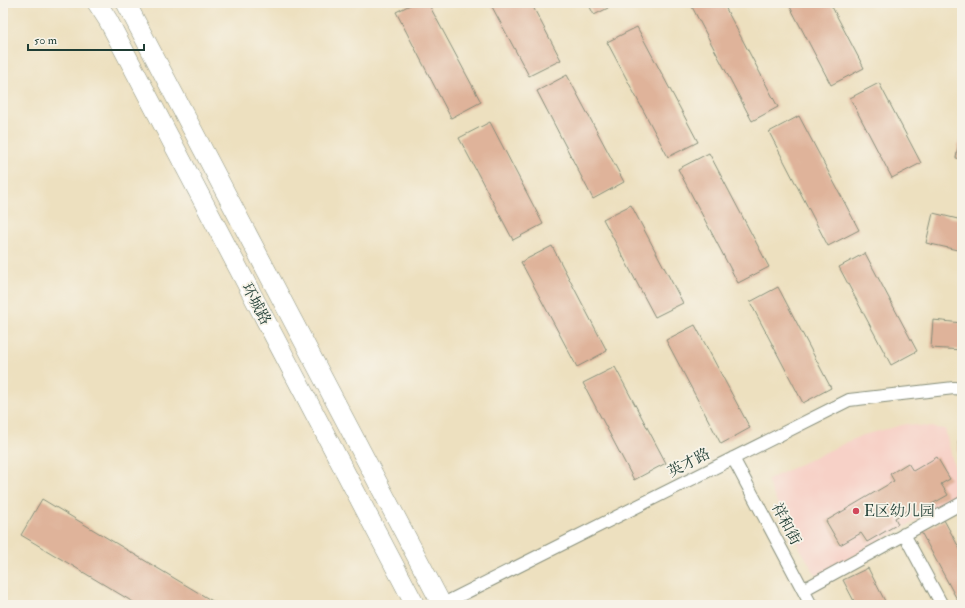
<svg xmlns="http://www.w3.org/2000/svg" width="965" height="608" viewBox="0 0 965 608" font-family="'IM FELL Double Pica','Noto Serif SC',serif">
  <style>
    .built { fill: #f7d1c7 }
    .building { fill: #dfb39a }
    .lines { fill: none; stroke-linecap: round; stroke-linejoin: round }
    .street-casing { stroke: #868e7a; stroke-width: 14 }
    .primary-casing { stroke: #868e7a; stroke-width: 20 }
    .street { stroke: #fff; stroke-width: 12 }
    .primary { stroke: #fff; stroke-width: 19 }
    .poi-dot { fill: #d1495b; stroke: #f7f3e8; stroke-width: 1.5 }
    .labels { text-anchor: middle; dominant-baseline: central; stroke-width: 3.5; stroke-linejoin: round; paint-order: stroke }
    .street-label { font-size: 15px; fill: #1f3d34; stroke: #f7f3e8 }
    .poi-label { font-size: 15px; fill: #1f3d34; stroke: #f7f3e8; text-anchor: start }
  </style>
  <rect width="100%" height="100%" fill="#f7f3e8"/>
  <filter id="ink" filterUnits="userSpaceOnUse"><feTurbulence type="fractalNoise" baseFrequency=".025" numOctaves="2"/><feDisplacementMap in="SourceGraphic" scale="8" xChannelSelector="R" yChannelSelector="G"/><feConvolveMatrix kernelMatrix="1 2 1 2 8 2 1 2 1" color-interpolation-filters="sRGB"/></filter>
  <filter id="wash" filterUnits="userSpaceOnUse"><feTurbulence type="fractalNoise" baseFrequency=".012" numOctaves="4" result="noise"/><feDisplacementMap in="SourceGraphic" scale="16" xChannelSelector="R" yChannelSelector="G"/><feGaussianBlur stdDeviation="0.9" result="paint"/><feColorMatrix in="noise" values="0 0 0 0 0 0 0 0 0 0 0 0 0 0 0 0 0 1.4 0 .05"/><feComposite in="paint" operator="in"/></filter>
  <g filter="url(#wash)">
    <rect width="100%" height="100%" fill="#ede0bf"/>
    <path class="built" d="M906,424L945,429L961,495L817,577L788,528L767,480L860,436Z"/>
    <g id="blocks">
      <path class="building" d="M414,3H428L481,102L451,118L396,12Z
        M490,3H531L561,60L529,76Z
        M588,3H618L594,15Z
        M695,3H723L778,107L752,121L691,5Z
        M788,3H830L864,68L831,85Z
        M637,27L698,142L668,157L607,42Z
        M567,75L624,182L593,199L537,91Z
        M879,83L921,163L892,178L850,98Z
        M799,116L859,230L828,246L769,132Z
        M490,122L543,224L513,240L459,138Z
        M961,132H962V159L956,158Z
        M709,153L769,267L738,283L678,169Z
        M631,205L683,303L655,317L603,219Z
        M933,213L962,220V251L926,243Z
        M552,246L607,351L577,367L521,262Z
        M865,253L917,351L891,365L839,267Z
        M778,287L831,388L803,403L750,302Z
        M933,320L962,323V350L931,348Z
        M695,325L750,428L721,444L666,340Z
        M615,367L666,463L634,480L583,383Z
        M962,440V471L960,472L958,441Z
        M937,457L950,479L941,484L948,495L916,513L913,507L895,518L898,524L867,542L861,533L840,545L826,521L894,481L890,474L908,463L913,471Z
        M42,499L219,605H138L21,535Z
        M944,520L962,553V605H960L921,532Z
        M868,568L887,605H856L843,580Z"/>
    </g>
  </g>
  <g filter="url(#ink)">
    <use href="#blocks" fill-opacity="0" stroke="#868e7a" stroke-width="1"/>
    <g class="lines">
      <defs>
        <path id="street" d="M733,458L811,605
          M904,534L942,605
          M803,590L962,503
          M441,605L849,400L954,388L962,389"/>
        <path id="primary" d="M97,3L108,20L415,605
          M126,3L442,605"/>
      </defs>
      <use href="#street" class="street-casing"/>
      <use href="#primary" class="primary-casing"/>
      <use href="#street" class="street"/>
      <use href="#primary" class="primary"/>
    </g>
  </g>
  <circle class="poi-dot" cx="856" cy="511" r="4"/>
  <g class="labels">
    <g class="street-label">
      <text transform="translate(256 304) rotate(62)">环城路</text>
      <text transform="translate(689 463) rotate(-27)">英才路</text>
      <text transform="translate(786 524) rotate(62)">祥和街</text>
    </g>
    <g class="poi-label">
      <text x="864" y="511">E区幼儿园</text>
    </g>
  </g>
  <rect width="965" height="608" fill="none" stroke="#f7f3e8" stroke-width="16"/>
  <path d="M28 44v6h116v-6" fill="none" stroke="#1f3d34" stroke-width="2"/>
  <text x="34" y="44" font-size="12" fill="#1f3d34" stroke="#f7f3e8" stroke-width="3" paint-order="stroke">50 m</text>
</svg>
